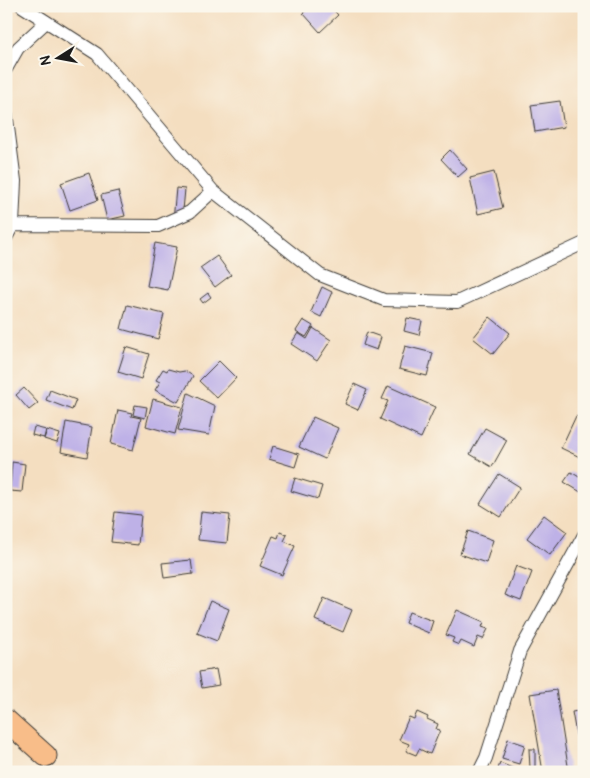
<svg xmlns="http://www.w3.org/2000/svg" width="590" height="778" viewBox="0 0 590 778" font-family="Pangolin,sans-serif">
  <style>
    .building { fill: #beb1e7 }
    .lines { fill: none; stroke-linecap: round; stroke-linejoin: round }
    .minor-casing { stroke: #3c3935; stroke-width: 14 }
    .trunk-casing { stroke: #3c3935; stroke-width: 23 }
    .minor { stroke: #fff; stroke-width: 12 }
    .trunk { stroke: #f8bd89; stroke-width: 21 }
  </style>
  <rect width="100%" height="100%" fill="#fbf7ec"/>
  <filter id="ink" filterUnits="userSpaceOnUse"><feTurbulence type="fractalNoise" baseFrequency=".02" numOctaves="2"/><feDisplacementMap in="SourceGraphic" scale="10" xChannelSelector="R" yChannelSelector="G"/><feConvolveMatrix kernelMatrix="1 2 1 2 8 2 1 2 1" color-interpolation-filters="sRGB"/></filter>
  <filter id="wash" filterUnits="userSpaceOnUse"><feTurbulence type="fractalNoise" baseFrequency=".0096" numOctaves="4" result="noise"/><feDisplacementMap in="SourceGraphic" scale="20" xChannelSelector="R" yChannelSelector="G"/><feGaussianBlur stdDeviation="1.12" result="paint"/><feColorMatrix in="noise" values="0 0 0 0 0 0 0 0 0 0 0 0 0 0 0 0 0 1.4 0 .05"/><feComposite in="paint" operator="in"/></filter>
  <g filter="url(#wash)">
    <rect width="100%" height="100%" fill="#f4dec0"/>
    <g id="blocks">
      <path class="building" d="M311,6H330L338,15L320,32L303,13Z
        M560,101L564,127L535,132L531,105Z
        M450,150L467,169L458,177L441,159Z
        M494,172L503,208L478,214L470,178Z
        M89,173L98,200L70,210L61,183Z
        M176,188L185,189L182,221H173Z
        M118,191L125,216L107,220L101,195Z
        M155,243L177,247L168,290L147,286Z
        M217,256L231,275L215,287L200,268Z
        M322,287L332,292L321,317L311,312Z
        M208,293L211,297L203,303L200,299Z
        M127,305L164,314L158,339L121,329Z
        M490,317L510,333L493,354L473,338Z
        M407,318L422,321L419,335L404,331Z
        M303,320L313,326L306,337L296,331Z
        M313,328L331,340L317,361L291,344L298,333L307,339Z
        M367,332L381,337L377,350L363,345Z
        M405,346L433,353L427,376L399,369Z
        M126,347L149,354L141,379L118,372Z
        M219,361L236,378L217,398L199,381Z
        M163,369L167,371L168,369L179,372L185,371L193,376L178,402L155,390L160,382L156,380Z
        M354,384L367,390L358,410L345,404Z
        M388,386L435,407L421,438L380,419L388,401L382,399Z
        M24,388L38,403L29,410L16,395Z
        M50,390L76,400L72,410L46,400Z
        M188,393L215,406L209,435L178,430Z
        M153,399L182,407L175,434L146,426Z
        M135,405L147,407L145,418L133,415Z
        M118,410L132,413L131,416L141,418L133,450L111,444Z
        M576,416L584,420V459L561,448Z
        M313,417L338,428L325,459L299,447Z
        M66,422L92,427L87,457L61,452Z
        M34,427L46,430L44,438L32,435Z
        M485,428L507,440L492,467L470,454Z
        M47,430L60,434L57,443L44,439Z
        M273,446L299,454L295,467L269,459Z
        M12,462L25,464L22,492L10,491Z
        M571,472L584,480V494L564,482Z
        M499,474L520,487L501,517L480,504Z
        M295,478L322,486L318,499L291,491Z
        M115,512L141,515L138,545L111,542Z
        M201,512L230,515L227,543L198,540Z
        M544,515L567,532L550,555L527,538Z
        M468,531L493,540L486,563L460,554Z
        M280,532L287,535L284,541L295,546L282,575L260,566L273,536L278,538Z
        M191,560L193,574L164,578L162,563Z
        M516,566L532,572L521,601L505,595Z
        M324,598L352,610L343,632L315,620Z
        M210,601L229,609L217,641L197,633Z
        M457,610L484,622L482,627L488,629L483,639L478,637L474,647L461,641L459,645L452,642L454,638L446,635Z
        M409,612L433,621L429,633L405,623Z
        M216,669L219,685L202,688L199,672Z
        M556,690L569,772H543L530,694Z
        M584,710V772H583L572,712Z
        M417,712L428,717L427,719L438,724L436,729L440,730L430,754L419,749L416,755L406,751L409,744L399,740L409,717L414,719Z
        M508,739L525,745L519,764L502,759Z
        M529,749H535V767L530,768Z
        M500,763L517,770V772H497Z"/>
    </g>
  </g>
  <g filter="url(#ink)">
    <use href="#blocks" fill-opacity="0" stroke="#3c3935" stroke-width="1"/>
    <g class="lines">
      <defs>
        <path id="minor" d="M22,6L97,54L213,191L320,275L384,300L457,302L584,243
          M6,69L18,48L46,22
          M6,112L15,181L13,225L6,238
          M13,225L158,226L190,212L213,191
          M479,772L486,758L520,651L584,535"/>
        <path id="trunk" d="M6,720L46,756"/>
      </defs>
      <use href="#minor" class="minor-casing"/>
      <use href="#trunk" class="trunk-casing"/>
      <use href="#minor" class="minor"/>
      <use href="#trunk" class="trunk"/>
    </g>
  </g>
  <rect width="590" height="778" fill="none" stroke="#fbf7ec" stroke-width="25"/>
  <g transform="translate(58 58) rotate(259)" stroke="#fbf7ec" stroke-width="4" paint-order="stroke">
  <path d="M0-4L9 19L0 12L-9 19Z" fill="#1c1c1c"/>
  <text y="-8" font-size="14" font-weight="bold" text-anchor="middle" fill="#1c1c1c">N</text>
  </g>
</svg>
